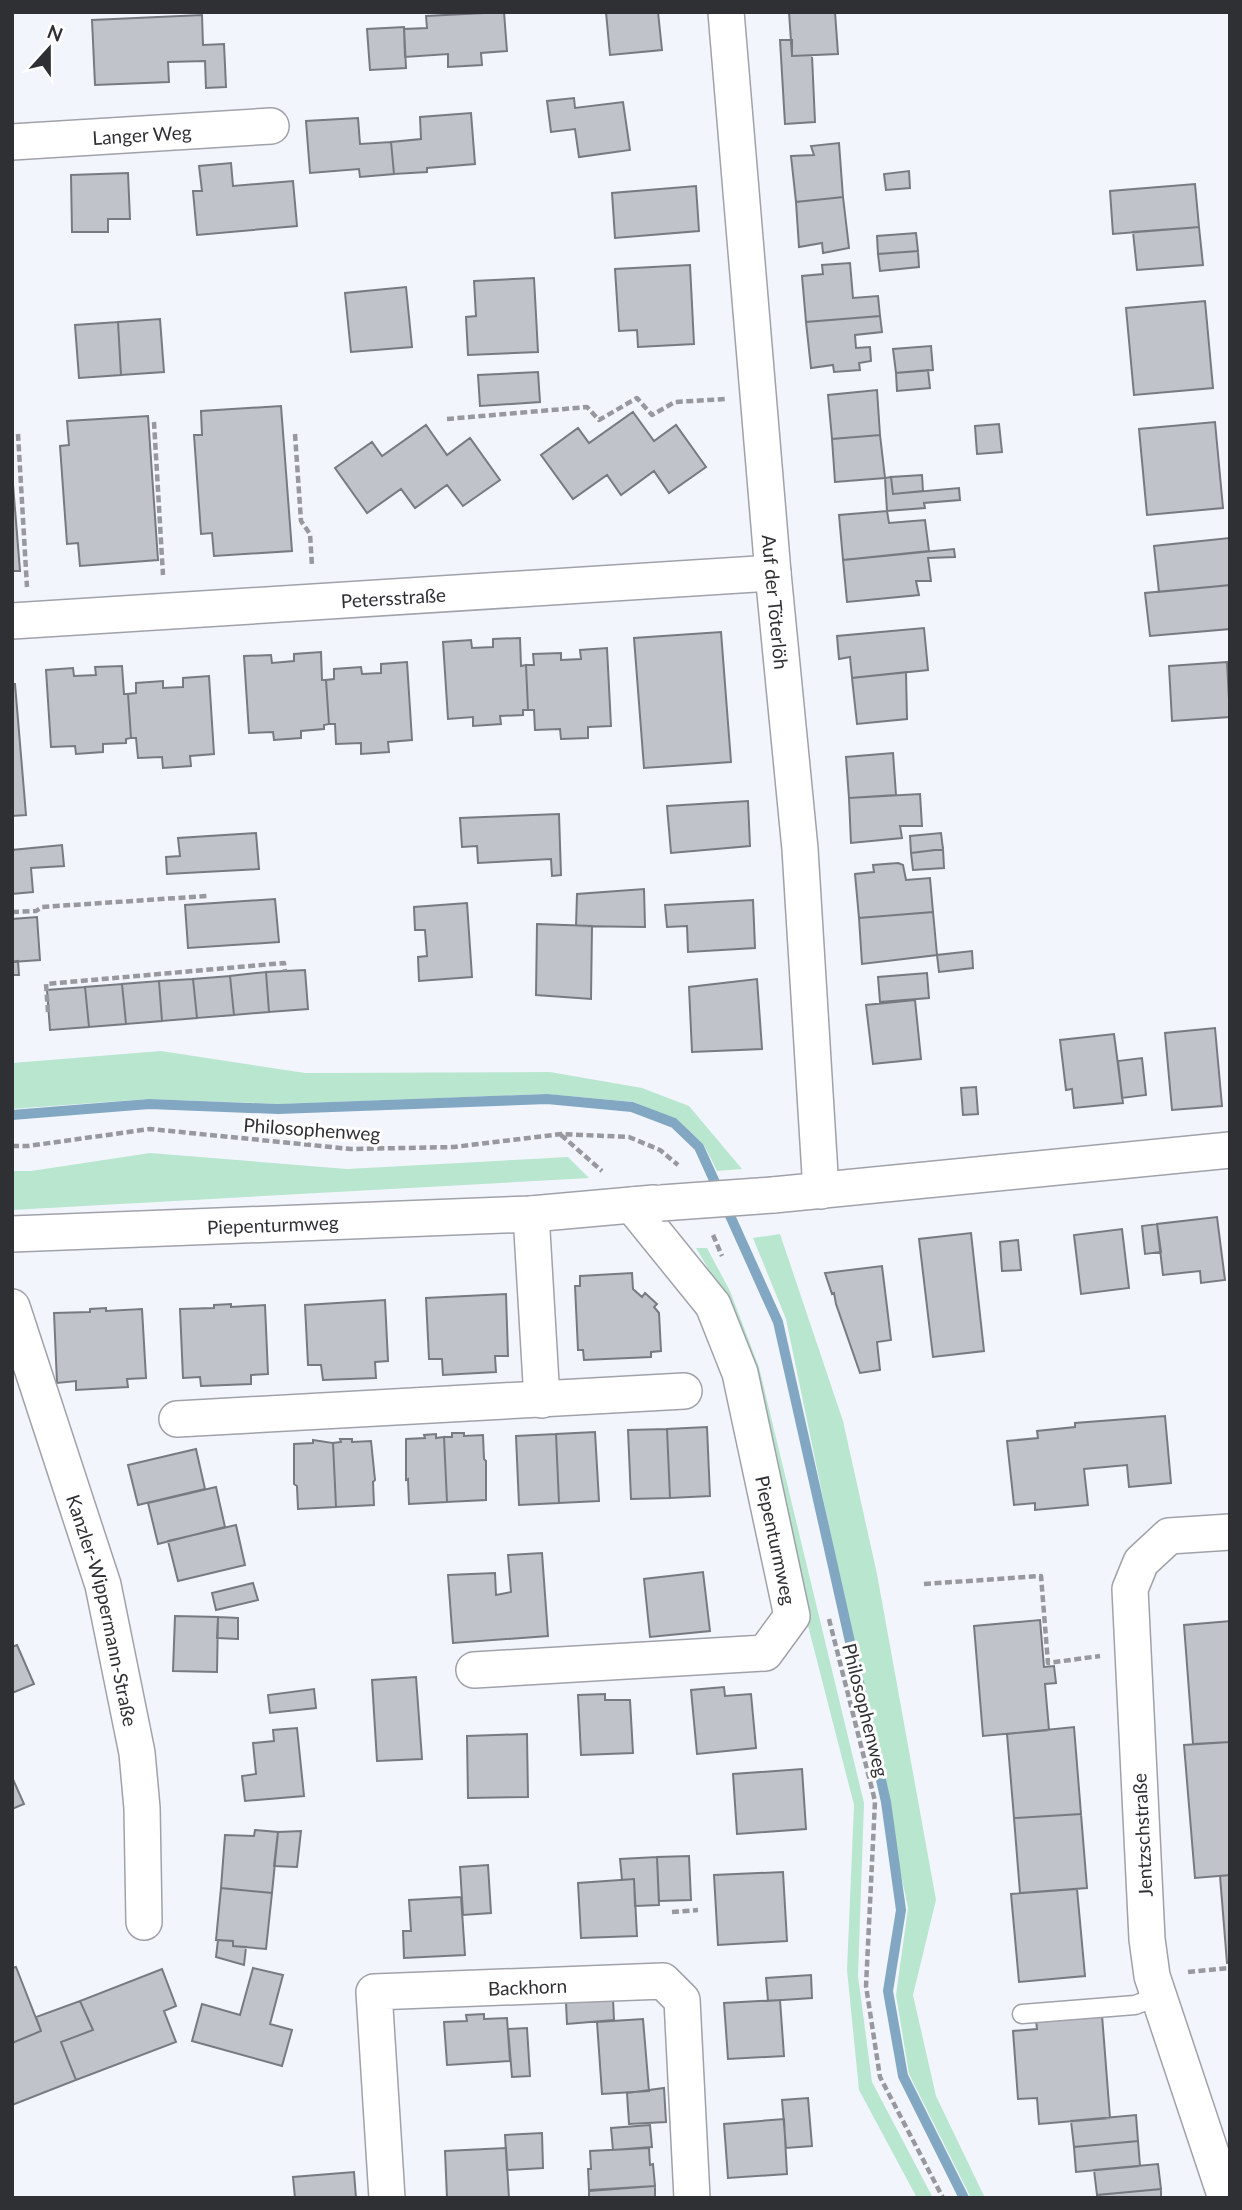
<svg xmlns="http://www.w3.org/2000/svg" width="1242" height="2210" viewBox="0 0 1242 2210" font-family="Lato,sans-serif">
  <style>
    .green { fill: #b9e6cf }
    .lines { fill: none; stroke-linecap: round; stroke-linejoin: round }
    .stream { stroke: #81a7c2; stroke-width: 10 }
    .building { fill: #c1c3cb; stroke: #787a82; stroke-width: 2 }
    .lane-casing { stroke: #a0a2aa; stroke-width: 21 }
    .street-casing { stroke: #a0a2aa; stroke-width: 38 }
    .path { stroke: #97999e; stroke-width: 4.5; stroke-dasharray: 7 3.5; stroke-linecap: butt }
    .lane { stroke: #fff; stroke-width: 18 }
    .street { stroke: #fff; stroke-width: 35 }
    .street-bridge-casing { stroke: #a0a2aa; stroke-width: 38; stroke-linecap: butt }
    .street-bridge { stroke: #fff; stroke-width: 35 }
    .labels { text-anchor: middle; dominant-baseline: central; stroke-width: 6; stroke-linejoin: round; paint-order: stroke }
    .street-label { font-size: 19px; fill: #2f3033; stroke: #fff }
  </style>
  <rect width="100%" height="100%" fill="#f3f5fd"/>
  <path class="green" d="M161,1051L305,1073L550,1072L642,1088L689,1106L742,1169L717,1171L704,1145L678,1120L634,1102L546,1094L280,1104L148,1099L12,1109V1063Z
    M150,1153L347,1169L568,1157L589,1178L12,1210V1171H31Z
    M780,1234L843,1421L877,1574L936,1900L913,1995L936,2096L985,2198H971L909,2074L896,1995L908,1908L786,1319L753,1238Z
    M696,1248H707L730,1291L759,1367L864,1803L858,1976L872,2082L933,2198H917L859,2090L847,1970L854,1805L723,1294Z"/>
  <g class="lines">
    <path class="stream" d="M12,1115L149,1104L278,1109L547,1099L632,1107L674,1123L699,1147L778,1322L886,1802L901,1910L888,1991L903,2076L964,2198"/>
  </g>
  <path class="building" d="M504,12L507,51L481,53L482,65L448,67V54L405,57L404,29L427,28L426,16Z
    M606,12H658L662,50L610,55Z
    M789,12H835L838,54L792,56Z
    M202,15L203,45L224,44L226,87L206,88L205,61L168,62L169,82L95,85L92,20Z
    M404,27L406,68L370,70L367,29Z
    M780,40H792V56H812L815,122L785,124Z
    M574,98L575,108L623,102L630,150L579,157L575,129L551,132L547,101Z
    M471,113L475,164L427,168V172L394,174L391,142L421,139L420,117Z
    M358,118L360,144L391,142L394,174L360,177L359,169L310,173L306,121Z
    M839,143L843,197L796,202L791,156L814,155L811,146Z
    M231,163L233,186L293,181L297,226L197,235L193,191H202L199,166Z
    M909,171L910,188L886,190L884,174Z
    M128,173L130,219H108V232H72L71,175Z
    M1195,184L1199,227L1113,234L1110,191Z
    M696,186L699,231L615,238L612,193Z
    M843,197L849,248L823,253L822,243L799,247L796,202Z
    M1199,227L1203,265L1137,270L1133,232Z
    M916,233L918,251L878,254L877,236Z
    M918,251L919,267L880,271L878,254Z
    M850,263L853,298L878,296L880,316L806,322L802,276L823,274L822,265Z
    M690,265L694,344L638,347L637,330L619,331L615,269Z
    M534,278L538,352L468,355L466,317L476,316L474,281Z
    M406,287L412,347L351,352L345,293Z
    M1205,301L1213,388L1134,395L1126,308Z
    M880,316L882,332L855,335L856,348L870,347L871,361L859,363L860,370L834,372L833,365L811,368L806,322Z
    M160,319L164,372L121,375L118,322Z
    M118,322L121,375L79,378L75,325Z
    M931,346L933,370L896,373L893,349Z
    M928,370L930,388L897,391L896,373Z
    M538,372L540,402L480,406L478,375Z
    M877,390L880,435L832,439L828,395Z
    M281,406L292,551L214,556L212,533L201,534L194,435H202L201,411Z
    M633,412L654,441L676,425L706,467L669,493L654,471L621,495L607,475L573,499L541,455L578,428L589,443Z
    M148,416L158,560L80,566L78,543L67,544L60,446L69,445L67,421Z
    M1215,422L1223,508L1147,515L1139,429Z
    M999,424L1002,452L977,454L975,426Z
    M426,425L447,455L470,438L500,480L463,506L447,485L415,508L401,489L367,513L335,468L372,442L382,456Z
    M880,435L885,478L835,482L832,439Z
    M12,472L20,571H12Z
    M922,475L923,491L893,494L891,477Z
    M891,477L893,494L959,488L960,500L924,503L925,508L887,511L885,478Z
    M887,511L889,523L925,520L929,551L843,560L839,515Z
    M1229,538L1230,585L1159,592L1154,546Z
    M954,549L955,557L928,558L931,581H916L919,595L847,602L843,560Z
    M1230,585V629L1150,636L1145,593Z
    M924,628L928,670L852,678L850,657L839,659L837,636Z
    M721,632L731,762L644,768L634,638Z
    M520,638L521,666L526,665L528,710H523V715L500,716L501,724L473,726V717L448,719L443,642L471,640L472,648L493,647V639Z
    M607,648L611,726L588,727V738L561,739L560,729L535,730L534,710H528L526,665H534L533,654L561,653V660L581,659L580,650Z
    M321,652L322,680H326L329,724L324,725V729L301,731V738L274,740L273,732L249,733L244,656L271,655L272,663L294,661V654Z
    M407,662L412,740L388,742L389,752L361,754V743L336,744L335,724H329L326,680L334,679V669L361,667L362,674L381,673V664Z
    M1227,662L1230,717L1172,721L1169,666Z
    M122,666L124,694H128L131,738L126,739V743L103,744V752L76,754L75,746L51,747L46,670L73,668L74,676L96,675L95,667Z
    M906,672L907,719L857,724L852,678Z
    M209,676L214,754L190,756L191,766L163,768L162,757L138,758L136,738H131L128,694L136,693V683L163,681V688L183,687V678Z
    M12,684H15L26,815L12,816Z
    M893,753L896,795L849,798L846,757Z
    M920,794L922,826H900L902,838L851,843L849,798Z
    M748,801L750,846L671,853L667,806Z
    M559,814L561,875L552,876L551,859L478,863L477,846L462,847L460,818Z
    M256,833L259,869L167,874L166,857L180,856L178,838Z
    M941,833L943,849L911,853L910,836Z
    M62,845L64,866L31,868L33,892L12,894V850Z
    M943,849L944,868L913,870L911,853Z
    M898,863L903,865L906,880L930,878L933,912L859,918L855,874L874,872L873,865Z
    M644,889L645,927L576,926L577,894Z
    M275,899L279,942L188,948L185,905Z
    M753,900L755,948L688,952L687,926L667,927L665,905Z
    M467,903L472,977L419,981L418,957L427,956L425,930H415L414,907Z
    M933,912L937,955L862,964L859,918Z
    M37,917L40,960L12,962V919Z
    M537,924L592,926L591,999L536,995Z
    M972,951L973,968L939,972L937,955Z
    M18,961L19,975H12V962Z
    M305,970L308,1009L269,1012L266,972Z
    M266,972L269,1012L234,1015L230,976Z
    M927,973L929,998L880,1002L878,977Z
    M230,976L234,1015L197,1018L193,979Z
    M193,979L197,1018L162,1021L159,981Z
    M757,979L762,1049L692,1052L689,987Z
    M159,981L162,1021L126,1024L122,984Z
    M122,984L126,1024L89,1027L85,987Z
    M85,987L89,1027L50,1030L47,990Z
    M915,1000L921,1059L873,1064L866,1005Z
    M1215,1028L1222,1106L1172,1110L1165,1033Z
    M1114,1034L1123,1103L1074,1108L1072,1089L1066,1090L1060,1040Z
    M1142,1058L1146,1095L1122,1098L1118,1061Z
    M976,1087L978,1114L963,1115L961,1088Z
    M1217,1217L1225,1280L1201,1283L1200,1271L1163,1275L1157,1224Z
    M1157,1224L1161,1252L1145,1254L1142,1226Z
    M1122,1229L1129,1288L1081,1294L1074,1235Z
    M971,1233L984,1351L933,1357L919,1239Z
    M1018,1240L1021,1270L1002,1271L1000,1242Z
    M882,1266L891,1340L877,1342L880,1370L860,1373L836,1304L834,1293L832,1294L825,1273Z
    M632,1273L633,1289L642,1297L645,1293L657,1304L654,1307L659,1313L661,1351L651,1352V1357L584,1360L583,1350H578L575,1286H580V1276Z
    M506,1294L508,1356H495L496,1372L443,1375L442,1359H429L426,1298Z
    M385,1300L388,1361L375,1362L376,1378L323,1380L321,1365H308L305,1305Z
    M231,1304V1307L265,1305L268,1374L251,1375V1384L201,1386L200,1377L183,1378L180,1309L214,1308V1305Z
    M106,1308V1311L142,1309L146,1378L127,1379L128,1387L76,1390V1381L57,1383L54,1313L90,1312V1309Z
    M1165,1416L1171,1483L1129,1487L1127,1465L1084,1469L1088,1505L1035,1510V1503L1014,1505L1007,1441L1038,1438L1037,1431L1075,1427V1423Z
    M707,1427L710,1496L670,1498L667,1429Z
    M667,1429L670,1498L631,1499L628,1430Z
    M595,1432L599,1501L559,1503L556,1434Z
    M452,1433H464V1436L483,1435L484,1459L486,1461V1500L447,1502L444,1437H452Z
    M436,1434V1438L444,1437L447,1502L409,1504L408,1479L406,1480V1439L425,1438L424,1435Z
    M556,1434L559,1503L519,1505L516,1436Z
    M340,1439H352V1442L371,1441L375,1480L373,1482L374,1505L336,1507L333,1443L341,1442Z
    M313,1440L333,1443L336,1507L298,1509L297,1486L294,1484V1444L313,1443Z
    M196,1449L205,1489L138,1505L128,1465Z
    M216,1487L225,1527L158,1544L148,1503Z
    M236,1525L245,1565L178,1581L168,1541Z
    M542,1553L548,1636L453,1643L448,1575L495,1573L496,1595L511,1592L508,1555Z
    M703,1572L710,1631L650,1637L644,1579Z
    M253,1583L258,1600L216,1610L212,1593Z
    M175,1616L218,1617L217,1672L173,1671Z
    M218,1617L238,1618V1639L217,1638Z
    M1040,1620L1044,1667L1054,1666L1056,1683L1045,1684L1049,1730L983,1736L974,1626Z
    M1230,1621V1742L1193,1744L1184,1625Z
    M17,1645L34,1684L12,1693V1647Z
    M416,1677L422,1759L377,1761L372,1680Z
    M724,1687L725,1696L751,1694L756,1748L697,1754L691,1690Z
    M314,1689L316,1708L270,1713L268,1695Z
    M605,1694V1700H630L633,1753L581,1755L578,1695Z
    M1074,1727L1081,1814L1014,1818L1007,1734Z
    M297,1728L304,1796L245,1801L242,1776L256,1774L253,1743L274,1741L273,1730Z
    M527,1734L528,1797L468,1798L467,1736Z
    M1230,1742V1875L1195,1878L1184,1745Z
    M802,1769L806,1829L737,1834L733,1774Z
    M12,1777L24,1804L12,1809Z
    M1081,1814L1087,1888L1020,1893L1014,1818Z
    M255,1830L278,1832L272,1893L221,1888L225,1835L254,1836Z
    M301,1831L297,1867L274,1866L278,1832Z
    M689,1856L691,1900L659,1901L657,1857Z
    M657,1857L659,1905L635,1906L634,1879L622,1880L620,1859Z
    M488,1865L491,1913L463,1915L460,1867Z
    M783,1872L787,1941L718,1945L714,1875Z
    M1230,1875V1962L1227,1963L1220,1876Z
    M634,1879L637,1936L581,1938L578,1883Z
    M221,1888L272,1893L266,1949L233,1946V1941L216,1940Z
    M1077,1889L1085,1976L1019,1982L1011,1894Z
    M461,1897L465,1955L404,1958L403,1931H411L409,1900Z
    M218,1940L233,1941V1946L246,1947L244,1965L216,1957Z
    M16,1967L41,2031L12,2043V1968Z
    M253,1968L283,1975L270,2024L292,2030L282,2066L192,2041L202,2004L240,2015Z
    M162,1969L176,2006L164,2011L176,2042L76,2080L61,2042L93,2030L80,2001Z
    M811,1975L812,1998L768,2001L766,1978Z
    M613,1999L614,2020L567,2024L566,2002Z
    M780,2000L784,2056L728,2059L724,2003Z
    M80,2001L93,2030L61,2042L76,2080L12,2105V2043L41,2031L36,2017Z
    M484,2014V2019L507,2018L510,2061L447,2065L444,2022L467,2021L466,2015Z
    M1102,2015L1110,2118L1039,2124L1037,2098L1018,2099L1013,2031L1037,2029L1036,2020Z
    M643,2019L649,2091L602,2094L597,2022Z
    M527,2028L530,2076L512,2077L508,2029Z
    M664,2088L666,2122L629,2124L627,2093Z
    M808,2098L812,2146L786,2148L782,2100Z
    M1136,2115L1138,2141L1074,2147L1071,2121Z
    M784,2119L787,2174L728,2178L724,2124Z
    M650,2125L652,2147L613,2150L611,2128Z
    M542,2133L543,2168L507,2170L505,2135Z
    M1138,2141L1140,2166L1076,2172L1074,2147Z
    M506,2148L509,2198H447L445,2151Z
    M649,2148L650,2165L653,2164L655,2186L589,2190L588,2169H591L590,2151Z
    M1158,2164L1161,2189L1097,2195L1094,2170Z
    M354,2172L356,2198H295L293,2177Z
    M655,2186V2198H589V2191Z
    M1161,2189V2198H1097V2195Z"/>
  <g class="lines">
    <defs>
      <path id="lane" d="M1022,2014L1135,2005L1159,1996"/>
      <g id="street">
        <path id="s1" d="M726,12L773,573L800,849L821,1191"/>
        <path id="s2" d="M12,142L271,126"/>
        <path id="s3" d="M12,621L773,573"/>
        <path d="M773,1195L1230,1150"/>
        <path d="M531,1214L542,1400"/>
        <path id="s4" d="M12,1234L531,1214L654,1203"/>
        <path id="s5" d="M12,1307L103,1585L137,1753L142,1808L144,1922"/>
        <path d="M177,1419L684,1391"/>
        <path d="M474,1670L765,1653L792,1616L740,1373L713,1305L632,1205"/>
        <path id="s6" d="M387,2198L374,1992L663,1981L682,2000L692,2198"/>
        <path d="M1226,2198L1152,1976L1147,1939L1130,1589L1141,1562L1169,1536L1230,1532"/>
      </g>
    </defs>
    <use href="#lane" class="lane-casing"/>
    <use href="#street" class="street-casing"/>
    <path class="path" d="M447,419L587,407L599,420L637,398L652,415L675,402L726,399
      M154,422L163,575
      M18,434L27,587
      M295,434L301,521L310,534L312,566
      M12,912L36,911L42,907L207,896
      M48,1012L46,984L284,963L285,971
      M561,1135L602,1171
      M12,1146H28L150,1129L351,1149L454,1147L561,1134L629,1137L660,1150L678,1165
      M713,1235L722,1256
      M924,1584L1041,1576L1048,1663L1100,1656
      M829,1619L875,1801L866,1986L880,2077L943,2198
      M672,1912L698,1910
      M1188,1972L1230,1968"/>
    <use href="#lane" class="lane"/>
    <use href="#street" class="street"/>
    <defs>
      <path id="street-bridge" d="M661,1203L773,1195"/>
    </defs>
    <use href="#street-bridge" class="street-bridge-casing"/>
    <use href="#street-bridge" class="street-bridge"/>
  </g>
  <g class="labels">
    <g class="street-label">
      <text stroke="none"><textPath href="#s2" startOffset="130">Langer Weg</textPath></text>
      <text stroke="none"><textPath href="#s3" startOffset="382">Petersstraße</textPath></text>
      <text stroke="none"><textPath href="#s1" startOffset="592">Auf der Töterlöh</textPath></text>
      <text transform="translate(312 1129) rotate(4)">Philosophenweg</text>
      <text stroke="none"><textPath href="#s4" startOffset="261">Piepenturmweg</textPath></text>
      <text transform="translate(776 1540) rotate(78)">Piepenturmweg</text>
      <text stroke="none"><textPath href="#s5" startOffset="317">Kanzler-Wippermann-Straße</textPath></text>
      <text transform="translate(866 1710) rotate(76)">Philosophenweg</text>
      <text transform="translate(1142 1835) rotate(-93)">Jentzschstraße</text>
      <text stroke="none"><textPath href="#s6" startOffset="360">Backhorn</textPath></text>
    </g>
  </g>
  <rect width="1242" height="2210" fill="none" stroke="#2f3033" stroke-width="28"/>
  <g transform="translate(49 49) rotate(21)" stroke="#ffffff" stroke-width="5" paint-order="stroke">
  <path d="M0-5L12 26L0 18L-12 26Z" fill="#2f3033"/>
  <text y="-10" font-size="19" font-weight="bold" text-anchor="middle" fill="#2f3033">N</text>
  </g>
</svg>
